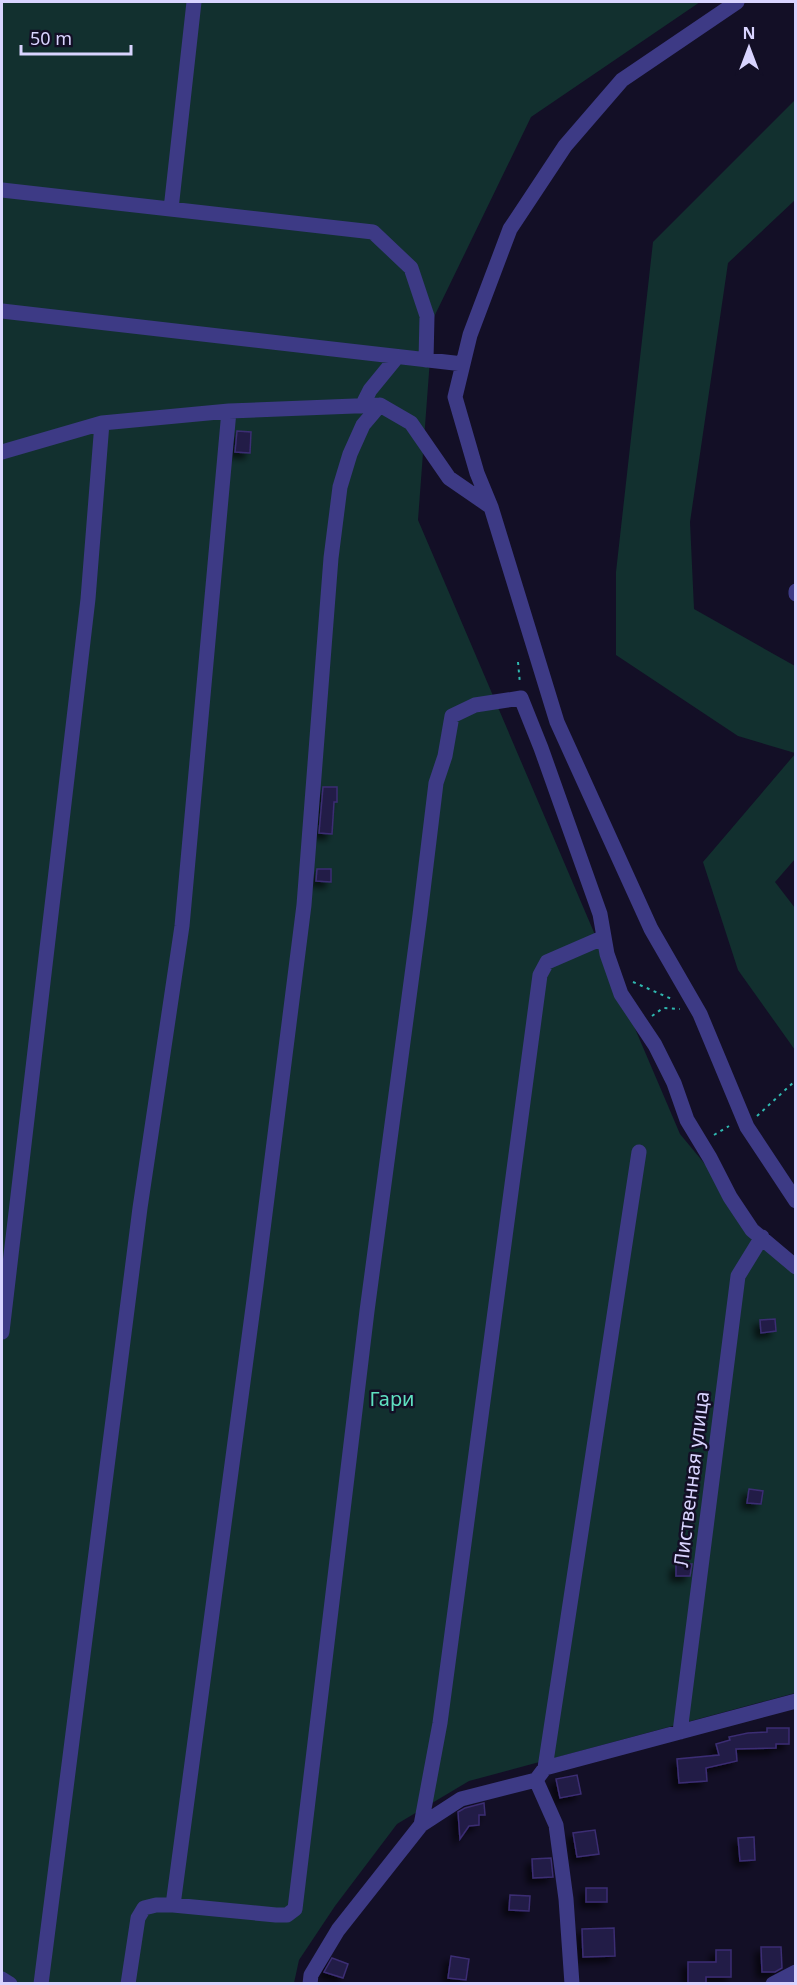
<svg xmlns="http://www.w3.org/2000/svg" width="797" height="1985" viewBox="0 0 797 1985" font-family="'Noto Sans',sans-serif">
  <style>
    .green { fill: #12302f }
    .building { fill: #241b47; stroke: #3b2d73; stroke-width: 1.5; filter: url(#shadow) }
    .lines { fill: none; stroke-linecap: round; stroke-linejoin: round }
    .path { stroke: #2fb8b0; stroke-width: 2; stroke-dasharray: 3 4.5; stroke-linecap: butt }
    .minor { stroke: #3d3a85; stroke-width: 15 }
    .labels { text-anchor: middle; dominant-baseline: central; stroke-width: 5; stroke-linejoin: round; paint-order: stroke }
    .park-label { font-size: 20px; fill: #5fe0c0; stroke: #130f26 }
    .street-label { font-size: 20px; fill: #d9d4ff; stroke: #130f26 }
  </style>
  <defs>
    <filter id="shadow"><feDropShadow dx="-5.5" dy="5.5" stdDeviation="3" flood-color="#0009"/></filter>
  </defs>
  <rect width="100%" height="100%" fill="#130f26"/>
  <path class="green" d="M2,2H700L531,117L433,319L418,520L680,1134L795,1273V1693L469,1781L397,1824L335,1906L299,1960L294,1983L2,1984Z
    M795,100V200L728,263L690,522L694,609L795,666V753L738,736L616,655V572L653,242Z
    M795,754V859L775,882L795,908V1050L738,970L703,862Z"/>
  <path class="building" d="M237,431L251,432L250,453L235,452Z
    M323,787H337V802H334L332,834L319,833Z
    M317,869H331V882L316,881Z
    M775,1319L776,1331L761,1333L760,1320Z
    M749,1489L763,1491L761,1504L747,1503Z
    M676,1564H692L690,1576H676Z
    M767,1728H789V1744H776V1748L736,1749L737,1761L706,1768L707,1781L679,1783L677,1759L719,1755L716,1744L730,1740L729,1737L748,1733L767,1732Z
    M577,1775L581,1794L560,1798L556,1779Z
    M484,1803L485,1815H479V1825L469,1826L460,1839L458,1812L465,1808Z
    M595,1830L599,1854L577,1857L573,1833Z
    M754,1837L755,1860L740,1861L738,1838Z
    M551,1858L553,1877L533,1878L532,1859Z
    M586,1888H607V1902H586Z
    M510,1895L530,1896L529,1911L509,1910Z
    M614,1928L615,1956L583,1957L582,1929Z
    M761,1947H781L782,1968L775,1972H762Z
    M716,1950H731V1977H706V1983H688V1962H716Z
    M451,1956L469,1959L466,1980L448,1978Z
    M332,1958L348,1964L343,1978L324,1972Z"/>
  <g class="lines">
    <path class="path" d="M518,662L520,684
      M633,982L674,1000
      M652,1016L663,1008L680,1009
      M757,1116L796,1080
      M714,1135L729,1126"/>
    <path class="minor" d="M737,2L622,80L565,146L510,229L470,335L455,397L477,473L491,507L557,722L651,929L700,1014L747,1127L796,1201
      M2,190L373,232L411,268L427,316L426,360
      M171,209L194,2
      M2,311L463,364
      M362,406L370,390L397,357
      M2,452L102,423L229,411L380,405L411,423L449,478L491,507
      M796,591V594
      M2,1332L88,599L102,423
      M680,1732L738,1276L762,1237
      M545,1768L639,1152
      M536,1780L556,1825L566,1899L572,1984
      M421,1825L440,1723L540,975L547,962L600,939
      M173,1905L256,1285L304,905L331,558L340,487L350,454L363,425L380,405
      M2,1979L10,1984
      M41,1984L140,1208L182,926L229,411
      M128,1984L138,1918L144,1908L156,1905H173L276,1915H287L295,1909L367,1311L420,915L436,783L445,756L452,716L475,705L521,698L541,748L600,914L607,954L621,994L655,1045L674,1083L687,1120L710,1158L730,1197L752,1230L796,1267
      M310,1984L311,1975L338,1930L421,1825L461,1799L536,1780L545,1768L796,1701
      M773,1984L796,1972"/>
  </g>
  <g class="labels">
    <g class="park-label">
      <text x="392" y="1398">Гари</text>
    </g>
    <g class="street-label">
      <text transform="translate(691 1479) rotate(-83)">Лиственная улица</text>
    </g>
  </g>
  <rect width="797" height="1985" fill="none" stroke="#d9d4ff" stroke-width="6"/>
  <g transform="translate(749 48)" stroke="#130f26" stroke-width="4.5" paint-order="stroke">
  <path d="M0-4.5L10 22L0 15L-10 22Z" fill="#d9d4ff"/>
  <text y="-9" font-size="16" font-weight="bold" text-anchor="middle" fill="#d9d4ff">N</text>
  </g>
  <path d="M21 45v9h110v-9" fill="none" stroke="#d9d4ff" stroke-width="3"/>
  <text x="30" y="45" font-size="18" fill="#d9d4ff" stroke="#130f26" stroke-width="4.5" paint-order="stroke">50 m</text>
</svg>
